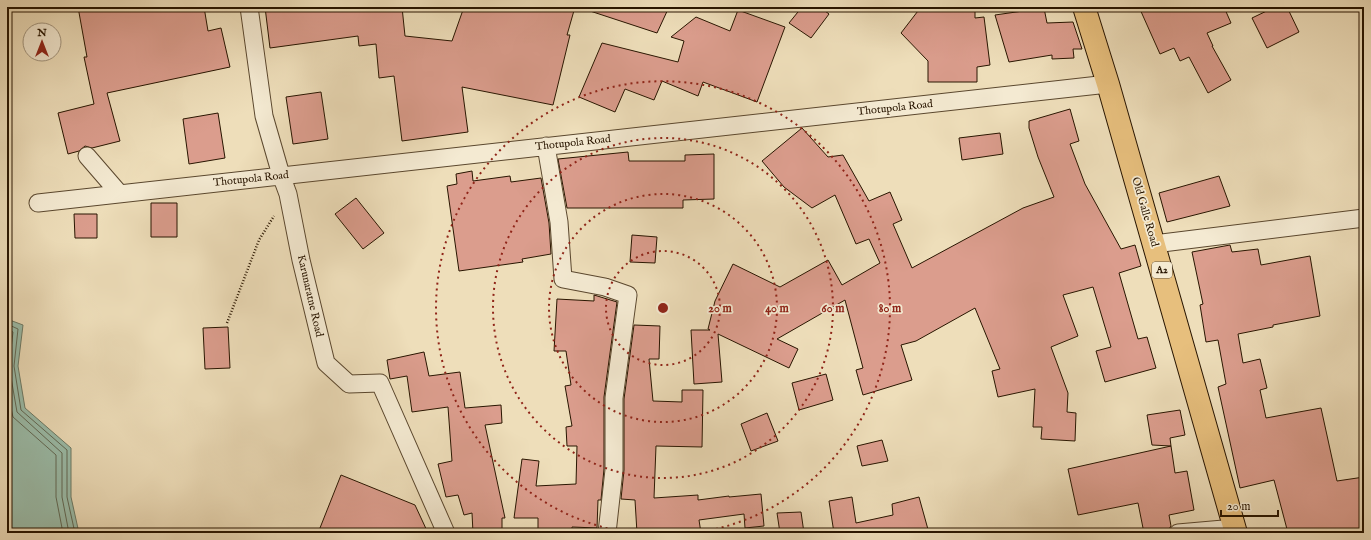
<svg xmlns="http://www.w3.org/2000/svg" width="1371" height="540" viewBox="0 0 1371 540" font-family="'IM FELL English',serif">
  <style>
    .water { fill: #9bbdaa; stroke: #6d7a66 }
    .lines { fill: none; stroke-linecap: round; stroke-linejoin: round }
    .shore { stroke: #626955; stroke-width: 1 }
    .building { fill: #db9d8d; stroke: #281500 }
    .minor-casing { stroke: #5a472e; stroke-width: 19 }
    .trunk-casing { stroke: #281500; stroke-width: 24 }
    .path { stroke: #281500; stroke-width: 2.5; stroke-dasharray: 1 2; stroke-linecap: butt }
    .minor { stroke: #f4ead2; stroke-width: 17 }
    .trunk { stroke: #e7bf7d; stroke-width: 22 }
    .ring { fill: none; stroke: #8f2418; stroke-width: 2; stroke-dasharray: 2 4 }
    .labels { text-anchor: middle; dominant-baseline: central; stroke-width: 3.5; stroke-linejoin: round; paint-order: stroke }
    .shield { fill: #f4ead2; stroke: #65553f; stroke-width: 1 }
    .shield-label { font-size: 10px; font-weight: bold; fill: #281500 }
    .street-label { font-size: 11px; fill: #281500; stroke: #f4ead2 }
    .centre { fill: #8f2418; stroke: #f4ead2; stroke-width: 2 }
    .ring-label { font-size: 12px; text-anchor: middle; font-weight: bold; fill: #8f2418; stroke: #f4ead2; stroke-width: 3.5; stroke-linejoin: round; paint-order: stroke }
  </style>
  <rect width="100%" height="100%" fill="#eedeba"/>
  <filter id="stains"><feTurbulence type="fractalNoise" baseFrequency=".005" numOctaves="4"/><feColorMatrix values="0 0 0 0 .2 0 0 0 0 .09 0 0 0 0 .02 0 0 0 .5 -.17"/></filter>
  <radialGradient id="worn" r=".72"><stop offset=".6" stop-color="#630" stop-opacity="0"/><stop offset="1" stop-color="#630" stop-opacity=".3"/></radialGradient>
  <path class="water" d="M7,319L23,325L18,366L25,408L71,448V497L79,533H7Z"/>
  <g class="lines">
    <path class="shore" d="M7,324L18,329L14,366L21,410L67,450V497L75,533
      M7,329L13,332L9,366L17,412L62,453V497L69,533
      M7,392L13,417L56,455V497L63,533"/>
  </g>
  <path class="building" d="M78,7H204L208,31L221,28L230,67L107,93L120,141L92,148L85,146L79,151L68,154L58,113L94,104L84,57H87Z
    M265,7H312L313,11L341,7H402L405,36L452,41L464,7H575L567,35H570L553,105L462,87L468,132L402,141L394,76L379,78L376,44L359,46L358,36L270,48Z
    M588,7H669L657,33L587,10Z
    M802,7H820L829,14L811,38L789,23Z
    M921,7H975V18L984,17L990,65L977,67V82H928V61L901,33Z
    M1139,7H1224L1231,23L1207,33L1213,46H1212L1231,80L1208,93L1189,57L1180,61L1174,48L1160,54Z
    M1275,7H1287L1299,32L1267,48L1252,18Z
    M1044,8L1047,23L1073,22L1082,49H1073L1074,58L1052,59V55L1009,62L995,15Z
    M738,10L785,27L757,102L703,82L698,96L662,81L654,100L625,89L615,112L579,97L602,43L678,62L684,41L671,37L696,17L730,31Z
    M321,92L328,139L293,144L286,97Z
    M1070,109L1079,141L1070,144L1085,184L1121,249L1135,245L1141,266L1119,273L1138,339L1147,337L1156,368L1105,382L1096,351L1111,347L1093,287L1063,295L1078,336L1051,347L1068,393L1067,412L1076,413L1075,441L1041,439L1042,427H1033L1035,389L998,397L992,371L1000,369L975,308L916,341L901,345L912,380L863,395L856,370L863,368L845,300L777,339L798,349L789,368L718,334L722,382L694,384L691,330H710L708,329L715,301L733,264L780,287L828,260L842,285L880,263L869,239L856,244L835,195L812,208L784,187L762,161L802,128L828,157L843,155L869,201L890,192L902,220L893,224L912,268L1023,208L1054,197L1038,157L1029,128V121Z
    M218,113L225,158L189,164L183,119Z
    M1000,133L1003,154L962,160L959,138Z
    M628,152L629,161H685V155L714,154V199L683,200V208H567L558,159Z
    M472,171L473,181L510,176L511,182L541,178L549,223L551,254L522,259L523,262L459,271L447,186L457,184L456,174Z
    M1219,176L1230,206L1167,222L1159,193Z
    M356,198L384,233L363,249L335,214Z
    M151,203H177V237H151Z
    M74,214H97V238H75Z
    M632,235L657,237L655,263L630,262Z
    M1230,245L1232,252L1258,249L1261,265L1310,256L1320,316L1273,325V327L1238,334L1243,363L1260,359L1267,388L1260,390L1266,418L1321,408L1337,481L1364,477V533H1288L1274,480L1240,488L1218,387L1226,384L1218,340L1206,342L1200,305L1203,304L1192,252Z
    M594,295L617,302L604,397V469L601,500H598L597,528L572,527V533H538V518H514L522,459L539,461L536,486L576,484L577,446H567L566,427L572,426L565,386L571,385L566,351H554L557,299L594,301Z
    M634,325L660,326L659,359H649L653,401L682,402V390H703L702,447L656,446L654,498L698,495V500L729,496V497L761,494L764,526L745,528L744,514L699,520L701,533H637L635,500L621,499L624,470V399Z
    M228,327L230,368L205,369L203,328Z
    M424,352L429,376L460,372L465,408L501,405L502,423L485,425L505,518H502V533H473L472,513L464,515L458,495L446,497L438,464L452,461L448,407L412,412L407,376L390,379L387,360Z
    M826,374L833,400L799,410L792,383Z
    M1180,410L1185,435L1170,438L1171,446L1152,445L1147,415Z
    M767,413L778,441L751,451L741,424Z
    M882,440L888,461L862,466L857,446Z
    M1171,446L1175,473L1187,471L1194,510L1169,515L1171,526L1169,529L1145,533H1144L1138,503L1078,515L1068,469Z
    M341,475L415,505L428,533H318Z
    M852,497L856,523L893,515L892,504L919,497L929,533H834L829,501Z
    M801,512L804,533H780L777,513Z"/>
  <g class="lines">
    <defs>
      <path id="minor" d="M249,7L264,116L281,175L288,194L301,260L326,363L349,384L380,383L446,533
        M546,146L559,222L563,279L605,287L628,295L614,398V470L607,533
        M87,156L119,193
        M38,203L1108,84
        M1154,244L1364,218
        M1178,533L1235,528"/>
      <path id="trunk" d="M1084,7L1108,84L1236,533"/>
    </defs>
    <use href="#minor" class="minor-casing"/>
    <use href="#trunk" class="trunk-casing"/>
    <path class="path" d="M227,323L259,240L274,216"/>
    <use href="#minor" class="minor"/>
    <use href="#trunk" class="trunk"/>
  </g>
  <g class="ring">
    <circle cx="663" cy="308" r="57"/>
    <circle cx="663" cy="308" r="114"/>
    <circle cx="663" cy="308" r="170"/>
    <path d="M631 533A227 227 0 1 1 695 533"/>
  </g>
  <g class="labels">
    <rect class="shield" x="1152" y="262" width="20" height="16" rx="3"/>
    <g class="shield-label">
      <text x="1162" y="270">A2</text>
    </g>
    <g class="street-label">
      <text transform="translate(895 108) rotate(-6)">Thotupola Road</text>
      <text transform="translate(573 143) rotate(-6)">Thotupola Road</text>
      <text transform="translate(251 179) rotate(-6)">Thotupola Road</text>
      <text transform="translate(1145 212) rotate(74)">Old Galle Road</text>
      <text transform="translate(310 296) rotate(77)">Karunaratne Road</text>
    </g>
  </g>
  <circle cx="663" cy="308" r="6" class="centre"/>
  <g class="ring-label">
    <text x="720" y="312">20 m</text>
    <text x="777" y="312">40 m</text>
    <text x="833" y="312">60 m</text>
    <text x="890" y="312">80 m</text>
  </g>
  <rect width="1371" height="540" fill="none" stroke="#eedeba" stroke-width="24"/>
  <rect x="8" y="8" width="1355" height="524" fill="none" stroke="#281500" stroke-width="2"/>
  <rect x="12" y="12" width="1347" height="516" fill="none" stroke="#281500"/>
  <g transform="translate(42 42)"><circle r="19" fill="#f4ead2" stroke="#a2957e"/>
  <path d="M0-3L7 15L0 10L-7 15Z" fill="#8f2418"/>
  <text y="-6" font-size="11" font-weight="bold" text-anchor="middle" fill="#281500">N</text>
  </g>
  <path d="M1221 510v6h57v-6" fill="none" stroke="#281500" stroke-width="2"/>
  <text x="1227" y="510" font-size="12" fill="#281500" stroke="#f4ead2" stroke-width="3" paint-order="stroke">20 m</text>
  <rect width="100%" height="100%" filter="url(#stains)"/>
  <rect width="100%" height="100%" fill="url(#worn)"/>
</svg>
